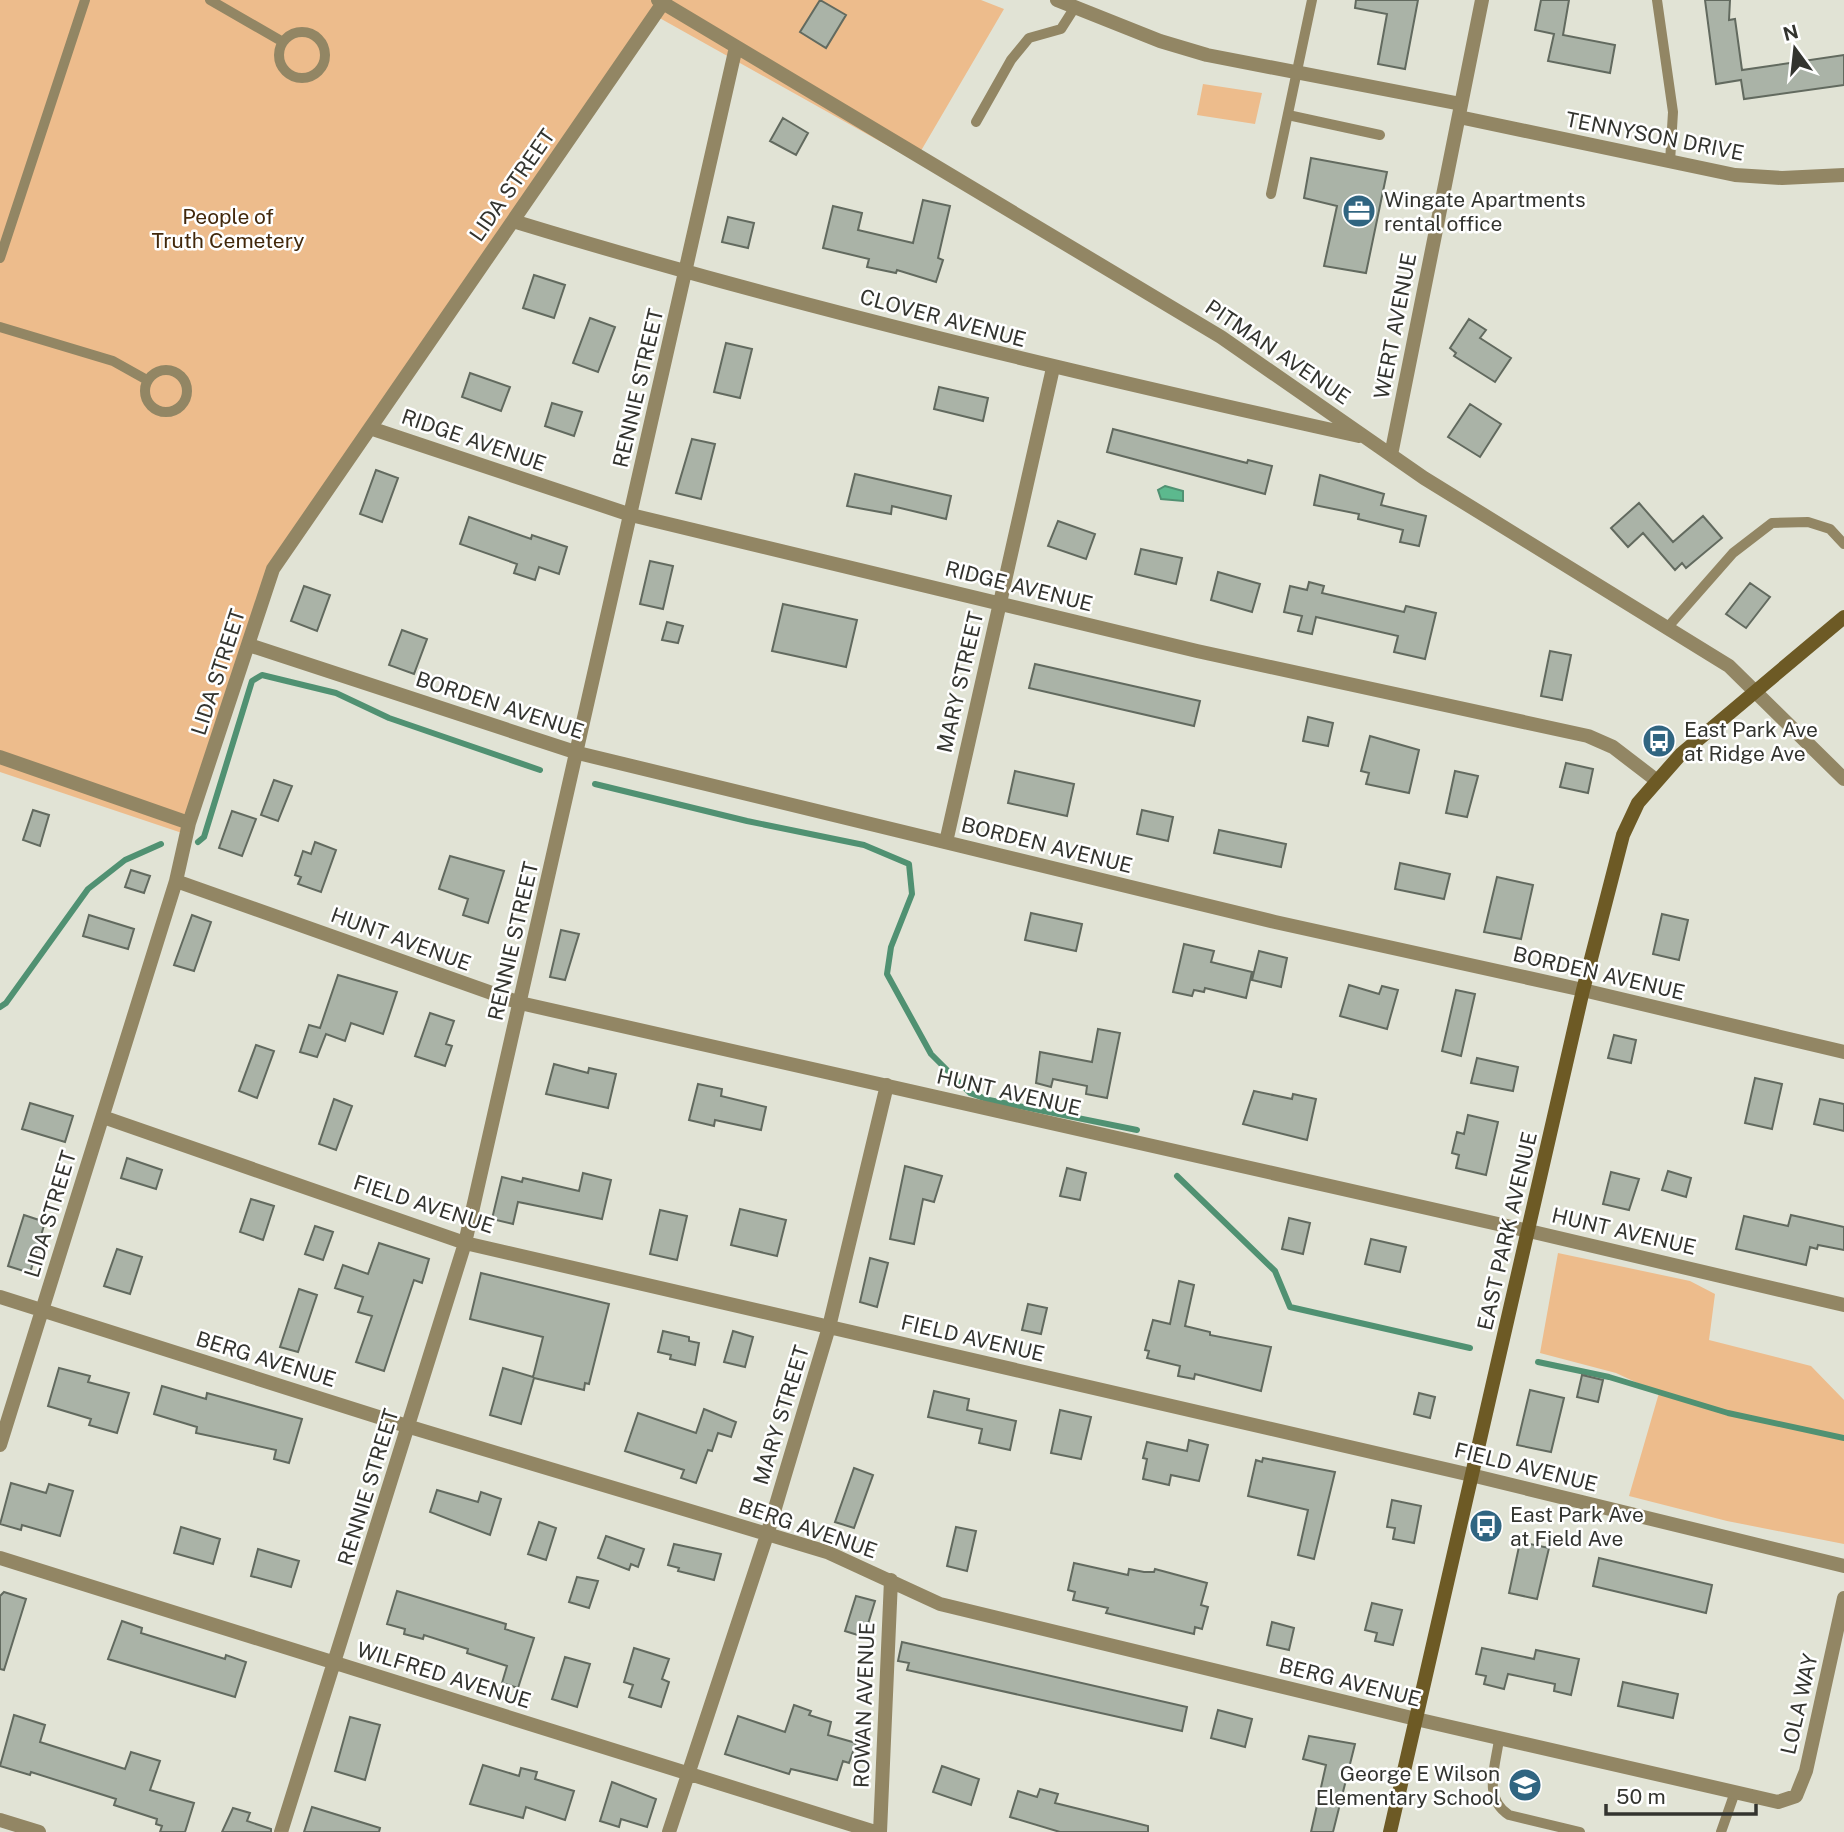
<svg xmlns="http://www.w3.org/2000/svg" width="1844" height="1832" viewBox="0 0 1844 1832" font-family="'Public Sans',sans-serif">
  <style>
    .green { fill: #edbc8c }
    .water { fill: #5cb98e; stroke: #509172; stroke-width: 2 }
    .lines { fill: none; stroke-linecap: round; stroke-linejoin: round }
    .stream { stroke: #509172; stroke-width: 6 }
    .building { fill: #aab3a7; stroke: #626a5f; stroke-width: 2 }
    .lane { stroke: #928664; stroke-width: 10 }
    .street { stroke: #928664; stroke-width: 14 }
    .secondary { stroke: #6d5a25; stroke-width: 14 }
    .labels { text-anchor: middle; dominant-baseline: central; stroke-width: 5; stroke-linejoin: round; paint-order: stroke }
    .street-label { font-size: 21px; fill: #33342f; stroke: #fff }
    .poi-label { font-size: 21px; fill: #33342f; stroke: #fff; text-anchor: start }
    .park-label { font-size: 21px; fill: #42280b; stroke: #fff }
  </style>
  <rect width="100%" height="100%" fill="#e1e3d5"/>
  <path class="green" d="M0,0H981L1004,9L915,161L656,16L279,554L188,835L0,772Z
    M1203,84L1262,93L1255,124L1197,115Z
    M1558,1253L1690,1281L1715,1294L1709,1340L1811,1366L1844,1400V1544L1727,1521L1629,1496L1659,1393L1616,1373L1540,1353Z"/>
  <path class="water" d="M1165,486L1183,491V501L1161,499L1158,490Z"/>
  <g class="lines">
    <path class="stream" d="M595,784L747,821L864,845L909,864L912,894L891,947L887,974L931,1054L970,1093L989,1100L1137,1130
      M198,842L204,837L252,681L262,675L336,693L389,718L540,770
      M0,1007L6,1003L88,889L125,860L161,844
      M1177,1176L1275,1271L1290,1307L1470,1348
      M1538,1362L1609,1377L1728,1413L1844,1438"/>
  </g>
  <path class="building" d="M820,0L846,15L826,48L800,32Z
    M1356,0H1418L1405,69L1378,64L1387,14L1355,8Z
    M1541,0H1569L1563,35L1615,45L1610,73L1548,61L1554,34L1535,30Z
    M1705,0H1730L1729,20L1735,19L1742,70L1844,55V85L1744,99L1741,80L1716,84Z
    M783,118L808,133L796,155L770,141Z
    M1311,158L1387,172L1366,273L1324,266L1337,206L1304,198Z
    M923,200L950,206L938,258L943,260L936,282L897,270L896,273L867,267L869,259L823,248L833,206L862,213L858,230L913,243Z
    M728,217L754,223L748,248L722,242Z
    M534,275L565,285L554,318L523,308Z
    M590,318L615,327L598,372L573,363Z
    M1469,319L1486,330L1480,338L1511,358L1495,382L1454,356L1456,353L1450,348Z
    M726,343L752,349L740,398L714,392Z
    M470,373L510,387L501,411L462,397Z
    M939,387L988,398L983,421L934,409Z
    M552,403L582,412L574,436L545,426Z
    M1470,404L1501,424L1480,457L1448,437Z
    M1113,429L1247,463L1248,460L1272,466L1265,494L1107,452Z
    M692,439L715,444L701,499L676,493Z
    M376,470L398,478L382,522L360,514Z
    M855,474L951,496L946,519L892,506L891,514L847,506Z
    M1320,475L1384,494L1381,505L1426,516L1419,546L1400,542L1403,530L1358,519L1359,514L1314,505Z
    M1639,503L1673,542L1703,516L1722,538L1686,568L1682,563L1675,570L1643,533L1628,547L1611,528Z
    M469,517L531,539L532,535L567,547L559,574L539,567L535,580L514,573L517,564L460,544Z
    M1058,521L1095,534L1086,559L1048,546Z
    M1141,549L1182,558L1176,584L1135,574Z
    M650,561L673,566L663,609L640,604Z
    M1218,572L1260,584L1252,612L1211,600Z
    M1309,582L1324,586L1322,593L1404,612L1406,606L1436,613L1425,659L1394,652L1398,636L1316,617L1312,634L1298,631L1302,616L1284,612L1290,586L1307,590Z
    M1750,583L1770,597L1746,628L1726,614Z
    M304,586L330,595L317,631L291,621Z
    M783,604L857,620L846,667L772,651Z
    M667,622L683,626L678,643L662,640Z
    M402,630L427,639L414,674L389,665Z
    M1550,651L1571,655L1562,700L1541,696Z
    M1035,664L1200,701L1194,726L1029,688Z
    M1308,717L1333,723L1328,746L1303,741Z
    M1370,736L1419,750L1409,793L1366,784L1369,773L1361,771Z
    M1566,763L1593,769L1588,793L1560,787Z
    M1015,771L1074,784L1067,816L1008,803Z
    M1455,771L1478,776L1467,817L1446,813Z
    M274,780L292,786L278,821L261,815Z
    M33,810L49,815L40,846L23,840Z
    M1142,810L1173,817L1168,841L1137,834Z
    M232,811L256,819L242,856L219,848Z
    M1219,830L1286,844L1281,867L1214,853Z
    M315,842L336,850L321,892L298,884L301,877L295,875L303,851L311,854Z
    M450,856L504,871L488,923L463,915L468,899L439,889Z
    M1400,863L1450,874L1444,899L1395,889Z
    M131,870L150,876L144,893L125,887Z
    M1497,877L1533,885L1521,939L1484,932Z
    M1031,913L1082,924L1076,951L1025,940Z
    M1662,914L1688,920L1679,960L1653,954Z
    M89,915L134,929L128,949L83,936Z
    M192,915L211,922L194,971L174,965Z
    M561,930L579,934L565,980L550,977Z
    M1184,944L1214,951L1211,962L1252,972L1246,998L1205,988L1204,992L1194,990L1192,996L1173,992Z
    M1259,951L1287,958L1281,987L1252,980Z
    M338,975L397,992L383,1034L351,1023L345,1041L326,1034L317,1057L300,1052L309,1025L320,1028Z
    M1349,985L1379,994L1382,986L1398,990L1387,1029L1340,1016Z
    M1456,990L1475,994L1461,1056L1442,1051Z
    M430,1013L454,1021L446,1044L452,1046L445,1066L415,1056Z
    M1098,1029L1120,1033L1107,1098L1086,1094L1087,1086L1053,1079L1051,1087L1036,1083L1040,1052L1092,1062Z
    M1614,1035L1636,1040L1631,1063L1608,1058Z
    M256,1045L274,1051L257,1098L239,1091Z
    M1477,1058L1518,1067L1513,1091L1471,1083Z
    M554,1064L588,1073L589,1068L616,1074L608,1108L546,1094Z
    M1755,1078L1782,1084L1772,1129L1745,1123Z
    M698,1084L722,1089L721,1096L766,1107L761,1130L715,1120L714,1126L689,1120Z
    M1254,1091L1292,1099L1293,1094L1316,1099L1307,1140L1243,1124Z
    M334,1099L352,1106L336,1150L319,1144Z
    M1820,1099L1844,1104V1131L1814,1124Z
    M30,1103L73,1116L65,1142L22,1129Z
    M1468,1115L1498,1122L1486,1175L1456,1168L1459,1155L1452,1153L1457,1132L1464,1134Z
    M127,1158L162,1170L156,1189L121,1178Z
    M905,1166L942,1176L934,1202L923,1199L914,1244L890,1239Z
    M1067,1168L1086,1173L1080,1200L1060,1196Z
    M1668,1171L1691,1178L1686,1197L1662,1190Z
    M1611,1172L1639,1179L1629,1210L1603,1204Z
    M583,1173L611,1180L602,1219L518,1202L513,1224L492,1219L502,1177L522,1182L523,1178L579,1191Z
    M251,1199L274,1206L263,1240L240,1232Z
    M740,1209L786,1220L777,1256L731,1245Z
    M660,1210L687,1216L677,1260L650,1254Z
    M24,1215L45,1222L30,1273L8,1266Z
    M1791,1215L1844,1227V1250L1818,1245L1817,1249L1810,1247L1806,1265L1736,1249L1744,1216L1788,1226Z
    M1289,1218L1310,1223L1303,1254L1282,1249Z
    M315,1226L333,1232L323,1260L305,1254Z
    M1371,1239L1406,1247L1400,1272L1365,1264Z
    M379,1243L429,1259L422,1283L414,1280L384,1371L356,1362L372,1316L358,1312L363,1297L335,1288L343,1265L368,1274Z
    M117,1249L142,1257L130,1294L104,1286Z
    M870,1258L888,1263L877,1307L860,1302Z
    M481,1273L609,1304L589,1384L585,1383L584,1390L534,1378L521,1424L490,1415L503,1368L533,1377L543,1337L470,1319Z
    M1179,1281L1194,1285L1185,1326L1210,1332V1335L1271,1347L1261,1391L1195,1374L1194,1379L1178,1376L1180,1366L1147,1358L1149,1351L1145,1350L1153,1320L1170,1324Z
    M299,1289L317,1295L298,1352L280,1347Z
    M1028,1304L1047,1308L1041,1334L1022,1330Z
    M663,1331L689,1337V1341L699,1343L695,1365L670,1359L671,1355L658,1352Z
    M733,1331L753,1337L745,1367L724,1362Z
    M59,1368L90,1376L88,1382L129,1393L117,1433L89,1425L91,1419L48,1406Z
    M1582,1375L1603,1380L1598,1402L1577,1397Z
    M162,1386L206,1399L207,1393L302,1419L289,1463L274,1459L276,1450L196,1433L197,1427L154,1414Z
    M1530,1390L1564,1398L1551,1452L1517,1445Z
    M934,1391L969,1399L967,1410L1016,1421L1010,1450L979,1443L982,1429L928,1417Z
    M1419,1393L1435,1397L1430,1418L1414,1414Z
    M704,1409L736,1422L731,1437L718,1433L712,1451L708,1450L696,1483L681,1478L684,1470L625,1451L638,1413L696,1433Z
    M1060,1410L1091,1417L1081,1459L1051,1453Z
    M1189,1440L1208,1445L1199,1481L1171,1475L1169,1485L1143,1479L1147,1459L1143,1458L1147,1442L1187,1451Z
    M1263,1458L1335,1472L1314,1559L1298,1555L1308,1510L1248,1496L1256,1460L1262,1462Z
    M854,1468L873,1475L854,1528L835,1522Z
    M11,1483L46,1493L49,1484L73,1491L60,1536L22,1525L21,1530L0,1524Z
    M437,1490L478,1502L481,1492L501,1499L490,1535L430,1512Z
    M1392,1500L1421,1506L1414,1543L1393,1539L1395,1528L1387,1527Z
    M539,1522L556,1528L546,1560L528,1554Z
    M181,1527L220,1539L213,1564L174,1553Z
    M956,1527L976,1531L967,1571L947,1566Z
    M606,1536L644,1549L638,1567L631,1564L629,1570L598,1558Z
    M1520,1542L1549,1548L1537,1599L1509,1593Z
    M674,1544L721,1554L714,1580L678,1571L679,1568L668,1565Z
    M258,1549L299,1561L291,1587L251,1576Z
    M1599,1558L1712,1585L1706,1613L1593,1586Z
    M1074,1563L1128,1575L1129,1569L1144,1572H1154L1155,1569L1207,1583L1201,1605L1208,1607L1202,1629L1195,1627L1194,1634L1106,1613L1108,1608L1073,1600L1075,1592L1068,1590Z
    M577,1577L598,1581L589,1608L569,1602Z
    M397,1591L506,1624L505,1629L534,1638L518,1688L502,1683L507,1666L467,1653L468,1649L424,1635L423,1639L404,1634L405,1629L387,1624Z
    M4,1592L26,1599L4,1670L0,1669V1596Z
    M856,1596L875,1601L864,1637L845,1631Z
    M1372,1603L1402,1610L1393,1645L1375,1641L1377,1633L1365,1630Z
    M122,1621L142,1628L141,1633L225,1659L226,1655L246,1662L235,1697L108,1659Z
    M1272,1622L1294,1628L1289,1650L1267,1645Z
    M902,1642L1187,1707L1182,1731L907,1670L909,1663L898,1661Z
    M634,1648L669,1659L662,1679L669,1682L661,1707L629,1697L633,1685L624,1682Z
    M1482,1648L1534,1659L1536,1650L1579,1659L1571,1695L1554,1691L1555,1684L1508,1674L1504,1689L1484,1684L1486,1676L1476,1674Z
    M565,1657L590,1664L577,1707L552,1699Z
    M1623,1682L1678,1694L1673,1718L1618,1706Z
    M794,1705L811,1711L809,1715L831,1722L828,1735L856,1743L849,1763L843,1761L837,1780L791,1769L789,1774L725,1754L738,1716L785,1732Z
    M1218,1710L1252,1719L1245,1747L1211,1738Z
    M14,1715L45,1725L40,1742L125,1769L131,1752L160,1761L150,1790L194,1803L185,1832H160L162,1826L156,1824L157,1819L114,1805L116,1799L31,1772L30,1775L0,1766Z
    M350,1717L380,1725L365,1780L335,1771Z
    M1309,1736L1355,1744L1333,1832H1311L1326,1765L1303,1759Z
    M483,1765L519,1776L521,1768L537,1772L535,1779L574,1791L565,1820L526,1807L523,1818L470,1804Z
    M942,1766L979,1779L971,1805L933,1792Z
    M612,1782L656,1799L647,1827L621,1819L619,1827L600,1821Z
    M1040,1789L1058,1794L1055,1803L1148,1826V1832H1060L1010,1817L1018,1791L1037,1797Z
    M312,1807L380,1828L379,1832H304Z
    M233,1808L250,1813L247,1821L271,1829V1832H222Z"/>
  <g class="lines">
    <path class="lane" d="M210,0L283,42
      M1657,0L1673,112L1670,162
      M279 55a23 23 0 1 1 46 0a23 23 0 1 1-46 0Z
      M1288,115L1380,135
      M976,122L1011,60L1029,38L1061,29L1075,7
      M1271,194L1312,0
      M0,258L85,0
      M0,327L113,361L147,380
      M145 391a21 21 0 1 1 42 0a21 21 0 1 1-42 0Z
      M1667,628L1733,553L1772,523L1808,522L1830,529L1844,544
      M1499,1739C1496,1765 1482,1798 1509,1815L1580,1832
      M1721,1832L1735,1792"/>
    <path class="street" d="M658,0L1221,337L1424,478L1729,666L1844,779
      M1057,0L1160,41L1207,55L1461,104
      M1459,117L1735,175L1782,178L1844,175
      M513,221C791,306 1075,373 1359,436
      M370,428L631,515L1197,651L1588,736L1613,747L1656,780
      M1391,455L1482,0
      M249,645L578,753L1275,922L1583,990L1844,1052
      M0,757L189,823
      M946,842L1053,368
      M176,881L520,1003L1529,1231L1844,1305
      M103,1117L465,1243L1471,1475L1844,1566
      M0,1297L410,1427L827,1552L940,1604L1416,1719L1778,1802L1796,1796L1806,1771L1844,1598
      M0,1445L176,881L189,823L273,569L663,3
      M0,1558L875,1832
      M0,1820L39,1832
      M281,1832L465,1243L736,47
      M669,1832L767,1535L829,1327L887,1085
      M880,1832L891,1580"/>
    <path class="secondary" d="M1390,1832L1583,990L1623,835L1638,803L1681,754L1844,617"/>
  </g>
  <defs>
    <symbol id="office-disc" viewBox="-11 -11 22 22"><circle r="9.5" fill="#306581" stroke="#fff"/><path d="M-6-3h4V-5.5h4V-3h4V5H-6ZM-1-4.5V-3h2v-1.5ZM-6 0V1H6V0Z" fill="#fff"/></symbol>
    <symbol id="bus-disc" viewBox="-11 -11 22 22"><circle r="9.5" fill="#306581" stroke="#fff"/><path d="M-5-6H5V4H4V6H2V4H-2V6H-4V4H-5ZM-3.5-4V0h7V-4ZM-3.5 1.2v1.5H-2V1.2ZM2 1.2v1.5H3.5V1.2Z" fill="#fff"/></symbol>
    <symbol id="school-disc" viewBox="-11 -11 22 22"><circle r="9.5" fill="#306581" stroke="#fff"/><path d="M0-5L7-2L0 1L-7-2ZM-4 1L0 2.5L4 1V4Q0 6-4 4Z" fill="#fff"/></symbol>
  </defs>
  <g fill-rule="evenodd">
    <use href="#office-disc" x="1340" y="192" width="38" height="38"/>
    <use href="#bus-disc" x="1640" y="722" width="38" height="38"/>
    <use href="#bus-disc" x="1467" y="1507" width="38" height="38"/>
    <use href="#school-disc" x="1506" y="1766" width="38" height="38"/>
  </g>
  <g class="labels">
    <g class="street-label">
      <text transform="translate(1655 136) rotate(11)">TENNYSON DRIVE</text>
      <text transform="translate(512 185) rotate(-55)">LIDA STREET</text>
      <text transform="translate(943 318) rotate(15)">CLOVER AVENUE</text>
      <text transform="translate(1395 326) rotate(-79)">WERT AVENUE</text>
      <text transform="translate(1278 352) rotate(34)">PITMAN AVENUE</text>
      <text transform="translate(638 388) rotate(-77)">RENNIE STREET</text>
      <text transform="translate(474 440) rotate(19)">RIDGE AVENUE</text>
      <text transform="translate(1019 586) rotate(14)">RIDGE AVENUE</text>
      <text transform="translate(218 672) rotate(-72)">LIDA STREET</text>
      <text transform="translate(960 682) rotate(-77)">MARY STREET</text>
      <text transform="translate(500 705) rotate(18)">BORDEN AVENUE</text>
      <text transform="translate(1047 845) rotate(14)">BORDEN AVENUE</text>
      <text transform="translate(401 939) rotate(20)">HUNT AVENUE</text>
      <text transform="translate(513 941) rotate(-77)">RENNIE STREET</text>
      <text transform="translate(1599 973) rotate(13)">BORDEN AVENUE</text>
      <text transform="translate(1009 1092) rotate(13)">HUNT AVENUE</text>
      <text transform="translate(424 1204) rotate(18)">FIELD AVENUE</text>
      <text transform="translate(50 1214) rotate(-73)">LIDA STREET</text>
      <text transform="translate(1507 1231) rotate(-77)">EAST PARK AVENUE</text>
      <text transform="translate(1624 1231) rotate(13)">HUNT AVENUE</text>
      <text transform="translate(973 1338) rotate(13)">FIELD AVENUE</text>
      <text transform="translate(266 1359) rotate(17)">BERG AVENUE</text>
      <text transform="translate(781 1415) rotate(-73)">MARY STREET</text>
      <text transform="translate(1526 1467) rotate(14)">FIELD AVENUE</text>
      <text transform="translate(368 1487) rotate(-73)">RENNIE STREET</text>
      <text transform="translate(808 1528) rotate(19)">BERG AVENUE</text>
      <text transform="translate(444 1675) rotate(17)">WILFRED AVENUE</text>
      <text transform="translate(1350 1682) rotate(14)">BERG AVENUE</text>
      <text transform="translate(1799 1704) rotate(-77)">LOLA WAY</text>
      <text transform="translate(864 1705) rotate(-88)">ROWAN AVENUE</text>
    </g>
    <g class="poi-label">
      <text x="1384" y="199">Wingate Apartments<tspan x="1384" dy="24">rental office</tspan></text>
      <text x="1684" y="729">East Park Ave<tspan x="1684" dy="24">at Ridge Ave</tspan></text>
      <text x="1510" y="1514">East Park Ave<tspan x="1510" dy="24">at Field Ave</tspan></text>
      <text x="1500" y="1773" text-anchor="end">George E Wilson<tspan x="1500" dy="24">Elementary School</tspan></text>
    </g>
    <g class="park-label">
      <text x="228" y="216">People of<tspan x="228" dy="24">Truth Cemetery</tspan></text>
    </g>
  </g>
  <g transform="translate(1795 49) rotate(345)" stroke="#ffffff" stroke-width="5" paint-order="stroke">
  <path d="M0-5L12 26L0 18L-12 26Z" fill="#33342f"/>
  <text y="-10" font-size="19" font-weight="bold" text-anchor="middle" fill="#33342f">N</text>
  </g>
  <path d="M1606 1804v10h150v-10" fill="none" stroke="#33342f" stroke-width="3.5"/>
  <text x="1616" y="1804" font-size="21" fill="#33342f" stroke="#ffffff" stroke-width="5" paint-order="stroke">50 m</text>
</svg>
